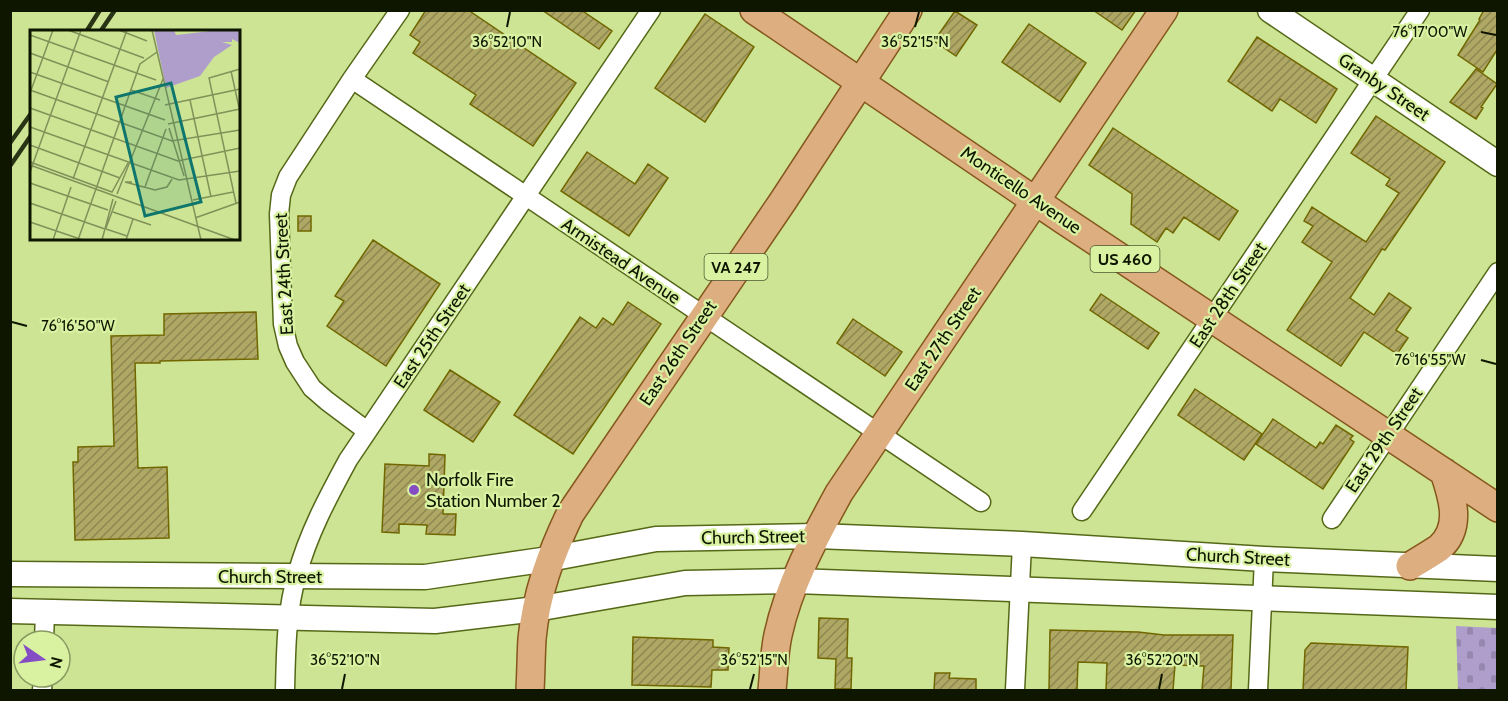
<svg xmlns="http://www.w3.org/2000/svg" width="1508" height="701" viewBox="0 0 1508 701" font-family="Cabin,sans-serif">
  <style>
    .cemetery { fill: url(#cemetery-stones) }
    .building { fill: url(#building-hatch); stroke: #716600; stroke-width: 1.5 }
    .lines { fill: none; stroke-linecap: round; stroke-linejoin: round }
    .street-casing { stroke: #556817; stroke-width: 21 }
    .secondary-casing { stroke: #556817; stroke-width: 27 }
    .primary-casing { stroke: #86571c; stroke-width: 30 }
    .street { stroke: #fff; stroke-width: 18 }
    .secondary { stroke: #fff; stroke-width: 24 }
    .primary { stroke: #ddaf80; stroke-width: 27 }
    .rail { stroke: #293315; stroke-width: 4.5 }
    .ticks { fill: none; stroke: #0f1600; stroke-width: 2 }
    .poi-dot { fill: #854dc4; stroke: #d9f2a1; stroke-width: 2 }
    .labels { text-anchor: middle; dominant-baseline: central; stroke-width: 4.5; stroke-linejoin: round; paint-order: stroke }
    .shield { fill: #d9f2a1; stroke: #4c5830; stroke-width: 1.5 }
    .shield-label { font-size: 16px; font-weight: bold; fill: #0f1600 }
    .street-label { font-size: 18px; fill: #0f1600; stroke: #d9f2a1 }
    .poi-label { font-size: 18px; fill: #0f1600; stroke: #d9f2a1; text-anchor: start }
    .inset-road { fill: none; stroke: #809259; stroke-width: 1.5 }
    .view { fill: #0f766e; fill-opacity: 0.15; stroke: #0f766e; stroke-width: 3 }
    .inset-edge { fill: none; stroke: #0f1600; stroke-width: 3 }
    .ticks-label { font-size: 15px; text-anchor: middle; fill: #0f1600; stroke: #d9f2a1; stroke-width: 4.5; stroke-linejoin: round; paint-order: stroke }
  </style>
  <defs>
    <pattern id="cemetery-stones" width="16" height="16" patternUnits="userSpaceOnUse" patternTransform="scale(1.5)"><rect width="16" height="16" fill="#af9ecb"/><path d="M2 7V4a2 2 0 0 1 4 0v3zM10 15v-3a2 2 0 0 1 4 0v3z" fill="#9587ad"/></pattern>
    <pattern id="building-hatch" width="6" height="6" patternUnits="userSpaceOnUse" patternTransform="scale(1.5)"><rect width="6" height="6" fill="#afa764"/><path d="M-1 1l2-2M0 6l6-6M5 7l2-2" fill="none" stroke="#8d8750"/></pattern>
  </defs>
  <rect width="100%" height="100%" fill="#cce494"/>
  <path class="cemetery" d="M1456,626L1497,628V690H1458Z"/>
  <path class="building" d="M426,10H468L576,83L533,146L470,104L476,95L413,53L420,42L410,35Z
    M542,10H581L612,31L599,49Z
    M1093,10H1136L1122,30Z
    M1484,10H1497V50L1483,72L1458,55L1480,20L1479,19Z
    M955,11L977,25L956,56L934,41Z
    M705,14L754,47L705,122L655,88Z
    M1029,24L1086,63L1060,102L1002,62Z
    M1257,37L1337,89L1316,123L1280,99L1272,111L1228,81Z
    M1476,69L1497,84L1481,107L1483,108L1476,119L1450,102Z
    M1376,116L1445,162L1385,250L1382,249L1350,298L1374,315L1389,293L1411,308L1396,330L1408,338L1397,354L1364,332L1341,366L1287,330L1332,262L1302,242L1313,226L1304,221L1312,207L1366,242L1399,193L1386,185L1390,179L1351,153Z
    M1113,128L1238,211L1219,240L1184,217L1173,233L1166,228L1157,242L1131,224L1132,194L1089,165Z
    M587,152L635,184L648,164L668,178L629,236L561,191Z
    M298,216H311V231H298Z
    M373,240L440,284L386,366L327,326L344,301L335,296Z
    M1101,294L1159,333L1148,349L1090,310Z
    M628,302L661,324L573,454L514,415L580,317L596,328L603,318L613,325Z
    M256,312L258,359L160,361V363H135L138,468L167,467L169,538L75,540L73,462H78V447L114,446L111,336L164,335V314Z
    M853,319L902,352L885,376L837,343Z
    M450,370L500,402L473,442L424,410Z
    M1195,389L1262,434L1244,460L1178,415Z
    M1273,419L1316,448L1320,442L1323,444L1336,425L1353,436L1350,439L1354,442L1323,489L1256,444Z
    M429,454L445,455L443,514H456L455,535L426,534L427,525L399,524V533L382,532L385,464L429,466Z
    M819,618L848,619L847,658H852L851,689H835L836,659L818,658Z
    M1050,630L1138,632L1164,635H1233L1231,690H1202L1204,666L1175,665L1173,690H1106L1107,663L1078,662L1077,690H1049Z
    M633,637L713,640V647L729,648L728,670H712L711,687L632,685Z
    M1311,643L1408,647L1406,690H1303L1305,650Z
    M935,673H950L949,678L976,679V690H934Z"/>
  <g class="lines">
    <defs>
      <path id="street" d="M352,79L981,502
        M367,431L327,401L312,388L295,362L288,346L283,324L279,214L281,195L288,177L352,79L400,10
        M1082,511L1420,10
        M1332,519L1498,272
        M44,641L45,612
        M42,690L43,677
        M285,690C286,652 286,612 297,575C308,534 328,497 348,460L651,10
        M1015,690L1022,544
        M1258,690L1264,559"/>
      <path id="secondary" d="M1270,10L1498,164
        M10,574L425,577L549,559L656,539L816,536L1022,544L1264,559L1498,569
        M10,611L435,621L536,609L685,583L796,581L1498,607"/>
      <path id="primary" d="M754,10L1062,219L1498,508
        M1410,566C1420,560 1430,554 1439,548C1463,528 1452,496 1444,472
        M530,690C531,673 531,656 532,639C536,594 551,554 570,514L783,201L908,10
        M772,690C774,672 774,653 778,635C789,584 815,537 839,493L1164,10"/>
    </defs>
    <use href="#street" class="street-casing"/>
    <use href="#secondary" class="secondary-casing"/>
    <use href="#primary" class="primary-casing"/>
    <use href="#street" class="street"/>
    <use href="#secondary" class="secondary"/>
    <use href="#primary" class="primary"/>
    <path class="rail" d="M86,32L100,10
      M100,32L115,10
      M10,143L32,112
      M10,166L32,134"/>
  </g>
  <path class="ticks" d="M507,27L510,12M915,27L919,12M1481,32L1496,35M12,322L27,326M1481,360L1496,364M342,689L345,674M750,689L754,674M1159,689L1162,674"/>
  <circle class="poi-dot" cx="414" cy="490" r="6"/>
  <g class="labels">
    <g class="shield">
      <rect x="1090.5" y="246" width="69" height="26" rx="4.5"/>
      <rect x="704.5" y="254" width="63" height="26" rx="4.5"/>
    </g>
    <g class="shield-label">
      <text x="1125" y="259">US 460</text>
      <text x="736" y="267">VA 247</text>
    </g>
    <g class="street-label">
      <text transform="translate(1384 87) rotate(34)">Granby Street</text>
      <text transform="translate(1021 190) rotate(34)">Monticello Avenue</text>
      <text transform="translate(621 261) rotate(34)">Armistead Avenue</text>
      <text transform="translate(284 274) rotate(-93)">East 24th Street</text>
      <text transform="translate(1228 295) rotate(-56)">East 28th Street</text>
      <text transform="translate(432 336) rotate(-56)">East 25th Street</text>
      <text transform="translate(943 339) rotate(-56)">East 27th Street</text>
      <text transform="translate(678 353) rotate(-56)">East 26th Street</text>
      <text transform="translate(1384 440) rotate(-56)">East 29th Street</text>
      <text transform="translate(753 537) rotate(-1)">Church Street</text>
      <text transform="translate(1238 557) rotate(3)">Church Street</text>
      <text x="270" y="577">Church Street</text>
    </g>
    <g class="poi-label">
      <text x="426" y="480">Norfolk Fire<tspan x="426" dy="21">Station Number 2</tspan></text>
    </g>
  </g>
  <g transform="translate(30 30)">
    <rect width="210" height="210" fill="#cce494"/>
    <path d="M178,0H210V13L202,9V12H192Z" fill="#af9ecb"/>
    <path d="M124,0H144L146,5L181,1L192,12L202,15L184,27L170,46L136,58Z" fill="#af9ecb"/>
    <path class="inset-road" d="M38,0L114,28M89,0L117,11M122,0L171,210M0,5L126,50M0,23L79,52M201,41L210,82M0,42L135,90M0,60L142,111L210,100M101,60L130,70M0,63L23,0M160,70L181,167M135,75L210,59M0,78L148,131L210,118M138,94L210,79M0,97L149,150L210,141M139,98L154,146M0,115L90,148M0,132L82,162L98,133M0,135L205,210M0,142L51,0M43,149L97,0M102,152H95L125,160L137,157L142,149M0,153L78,180M115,157L136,99M87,164L133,49M163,170L203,162M0,173L75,199M206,173L179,48L210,39M83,182L121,195M165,188L210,172M0,192L53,210M76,198L86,171M76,199L97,206M23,210L41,157M48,210L110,34L127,22M72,210L83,169M96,210L103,189"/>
    <path class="view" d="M141,53L171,172L115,186L86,67Z"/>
    <rect width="210" height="210" class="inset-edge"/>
  </g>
  <g class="ticks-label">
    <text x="1430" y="37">76°17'00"W</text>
    <text x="507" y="47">36°52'10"N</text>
    <text x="915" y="47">36°52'15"N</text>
    <text x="78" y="331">76°16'50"W</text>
    <text x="1430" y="365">76°16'55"W</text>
    <text x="345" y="665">36°52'10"N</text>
    <text x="754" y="665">36°52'15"N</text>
    <text x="1162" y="665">36°52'20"N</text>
  </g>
  <rect width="1508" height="701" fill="none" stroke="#0f1600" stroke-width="24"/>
  <g transform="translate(42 659) rotate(104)"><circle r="28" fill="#d9f2a1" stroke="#889a61" stroke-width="1.5"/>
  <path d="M0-4.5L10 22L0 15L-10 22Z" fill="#854dc4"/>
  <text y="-9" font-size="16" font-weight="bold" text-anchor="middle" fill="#0f1600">N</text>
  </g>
</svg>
